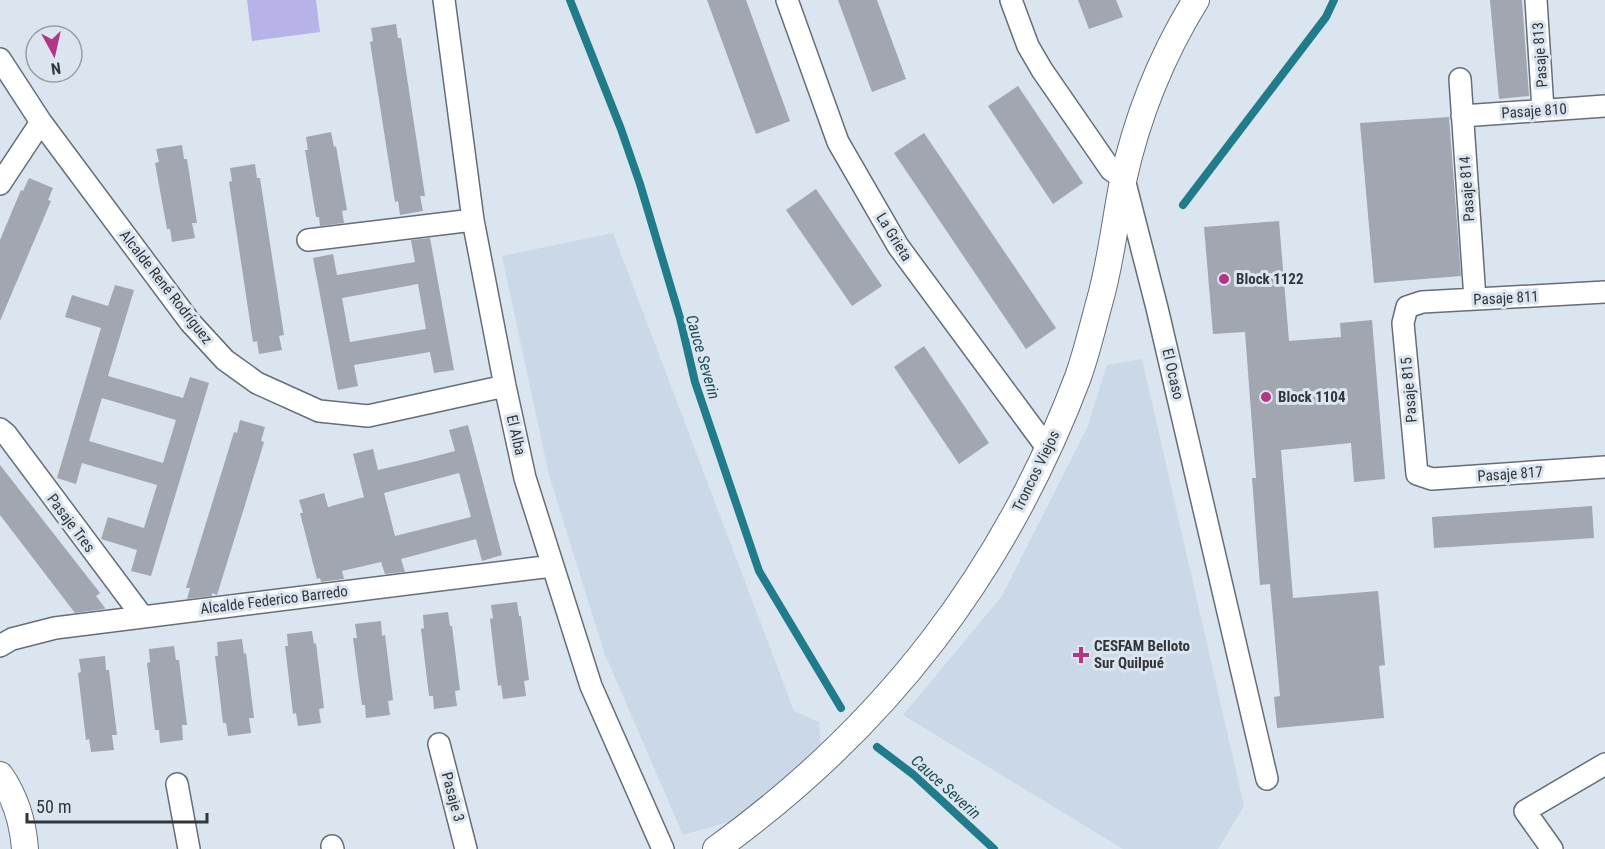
<svg xmlns="http://www.w3.org/2000/svg" width="1605" height="849" viewBox="0 0 1605 849" font-family="'Roboto Condensed',sans-serif">
  <style>
    .built { fill: #cad8e7 }
    .green { fill: #b7b3e8 }
    .lines { fill: none; stroke-linecap: round; stroke-linejoin: round }
    .stream { stroke: #207b8a; stroke-width: 8 }
    .building { fill: #a1a6b1; fill-rule: evenodd }
    .minor-casing { stroke: #656e76; stroke-width: 24 }
    .tertiary-casing { stroke: #656e76; stroke-width: 28 }
    .minor { stroke: #fff; stroke-width: 21 }
    .tertiary { stroke: #fff; stroke-width: 26 }
    .poi-dot { fill: #b33685; stroke: #dbe5ef; stroke-width: 2 }
    .labels { text-anchor: middle; dominant-baseline: central; stroke-width: 6; stroke-linejoin: round; paint-order: stroke }
    .street-label { font-size: 15px; fill: #32363a; stroke: #dbe5ef }
    .poi-label { font-size: 15px; font-weight: bold; fill: #32363a; stroke: #dbe5ef; text-anchor: start }
    .water-label { font-size: 16px; font-style: italic; fill: #1b4c55; stroke: #dbe5ef }
  </style>
  <rect width="100%" height="100%" fill="#dbe5ef"/>
  <path class="built" d="M613,233L794,711L819,722L821,747L742,818L683,835L604,652L549,475L502,256Z
    M1142,359L1244,806L1218,849H1123L903,715L1002,596L1087,428L1107,365Z"/>
  <path class="green" d="M247,0H316L320,32L252,41Z"/>
  <g class="lines">
    <path class="stream" d="M570,0L621,129L640,184L680,318L695,382L759,571L841,708
      M1183,205L1326,17L1334,0
      M877,747L914,775L994,849"/>
  </g>
  <path class="building" d="M707,0H746L790,121L756,134Z
    M838,0H877L906,79L872,92Z
    M1078,0H1116L1123,17L1089,29Z
    M1490,0H1522L1529,96L1499,99Z
    M396,24L398,38H401L425,196H420L423,211L400,215L398,201L395,202L370,42L373,41L371,28Z
    M1018,86L1083,183L1053,204L988,106Z
    M1449,117L1461,276L1374,283L1360,123Z
    M331,132L334,147L336,146L347,210L342,211L344,223L320,226L319,217H316L305,150H308L306,137Z
    M924,133L1056,328L1026,349L894,153Z
    M182,145L184,159H187L197,223H192L195,238L172,242L170,229H167L155,163L159,162L156,149Z
    M255,164L257,178H260L284,335L279,336L282,350L259,354L257,341L253,342L229,182L232,181L230,168Z
    M29,178L53,188L48,200L51,201L0,321V240L21,190L23,191Z
    M816,189L882,286L852,306L786,210Z
    M1279,221L1289,341L1341,337L1340,323L1372,320L1385,479L1354,482L1351,443L1281,450L1293,598L1378,591L1385,665L1379,666L1384,718L1277,728L1274,697L1280,696L1270,584L1260,585L1252,478H1256L1245,332L1213,334L1204,227Z
    M430,238L454,370L434,373L430,352L354,365L358,386L338,390L313,258L333,254L337,275L415,262L411,240ZM418,284L426,329L350,342L342,298Z
    M115,285L134,290L108,376L183,398L190,377L209,383L151,576L131,571L137,550L101,539L108,517L144,528L157,485L82,463L76,484L57,478L101,328L65,317L72,295L108,306ZM102,398L176,420L163,463L89,441Z
    M924,346L989,443L959,464L894,367Z
    M240,420L265,427L261,441L264,442L245,505L217,595L212,593V596L187,599L190,588H186L234,432L237,433Z
    M468,425L502,555L482,561L476,539L401,559L405,572L385,574L381,562L342,571L344,579L321,582L320,578L317,579L300,513H303L299,500L324,493L328,507L364,497L353,454L373,449L378,470L417,461L455,451L449,430ZM459,473L471,517L395,536L384,493Z
    M0,465L100,593L96,596L105,608L104,609L75,613L0,515Z
    M1592,506L1594,538L1434,548L1432,517Z
    M517,602L519,616H521L529,680L524,681L526,696L503,699L501,685L498,686L490,619L493,618L491,605Z
    M448,612L450,626H452L460,690L455,691L457,706L434,709L433,696H429L421,629L424,628L423,615Z
    M381,621L382,636L385,635L393,700L388,701L390,715L366,718L365,705H362L353,638H357L355,624Z
    M312,631L314,644L316,643L324,708L319,709L321,723L298,726L296,713L293,714L285,646H288L287,634Z
    M242,639L244,654L246,653L254,718H249L251,733L228,736L226,723H223L215,656H218L217,642Z
    M174,646L176,660H179L187,725H182L183,740L160,743L159,730H155L147,663L150,662L149,649Z
    M105,656L106,670H109L117,735H112L114,750L91,752L89,739L86,740L78,673L81,672L79,659Z"/>
  <g class="lines">
    <defs>
      <path id="minor" d="M444,0L473,220L505,386L525,478L591,686L663,849
        M787,0L838,142L898,246L1048,449
        M1011,0L1028,46L1042,70L1111,170L1124,179L1157,308L1267,779
        M1536,0L1543,110
        M0,59L41,122L190,322L225,360L257,383L319,411L368,416L505,386
        M1460,79L1475,299
        M1462,116L1605,106
        M0,184L41,122
        M308,240L473,220
        M1605,292L1422,302L1407,307L1403,323L1417,474L1432,479L1605,467
        M0,429L6,434L142,616
        M0,646L12,639L55,628L552,566
        M439,744L466,849
        M177,784L189,849
        M332,846L333,849
        M1552,849L1525,811L1605,764"/>
      <path id="tertiary" d="M0,775C16,798 23,822 25,849
        M716,849C885,727 1004,573 1078,377C1087,352 1093,325 1100,300C1111,261 1115,221 1123,181C1137,117 1162,55 1196,0"/>
    </defs>
    <use href="#minor" class="minor-casing"/>
    <use href="#tertiary" class="tertiary-casing"/>
    <use href="#minor" class="minor"/>
    <use href="#tertiary" class="tertiary"/>
  </g>
  <g class="poi-dot">
    <circle cx="1224" cy="279" r="6"/>
    <circle cx="1266" cy="397" r="6"/>
    <path d="M1078 646h6v6h6v6h-6v6h-6v-6h-6v-6h6z"/>
  </g>
  <g class="labels">
    <g class="street-label">
      <text transform="translate(1540 55) rotate(-94)">Pasaje 813</text>
      <text transform="translate(1534 111) rotate(-4)">Pasaje 810</text>
      <text transform="translate(1467 189) rotate(-94)">Pasaje 814</text>
      <text transform="translate(894 237) rotate(58)">La Grieta</text>
      <text transform="translate(166 287) rotate(52)">Alcalde René Rodríguez</text>
      <text transform="translate(1506 298) rotate(-3)">Pasaje 811</text>
      <text transform="translate(1173 374) rotate(77)">El Ocaso</text>
      <text transform="translate(1409 390) rotate(-95)">Pasaje 815</text>
      <text transform="translate(516 435) rotate(77)">El Alba</text>
      <text transform="translate(1036 471) rotate(-64)">Troncos Viejos</text>
      <text transform="translate(1510 474) rotate(-4)">Pasaje 817</text>
      <text transform="translate(71 523) rotate(53)">Pasaje Tres</text>
      <text transform="translate(274 600) rotate(-7)">Alcalde Federico Barredo</text>
      <text transform="translate(453 797) rotate(75)">Pasaje 3</text>
    </g>
    <g class="poi-label">
      <text x="1236" y="279">Block 1122</text>
      <text x="1278" y="397">Block 1104</text>
      <text x="1094" y="646">CESFAM Belloto<tspan x="1094" dy="17">Sur Quilpué</tspan></text>
    </g>
    <g class="water-label">
      <text transform="translate(703 357) rotate(74)">Cauce Severin</text>
      <text transform="translate(946 787) rotate(42)">Cauce Severin</text>
    </g>
  </g>
  <g transform="translate(54 54) rotate(172)"><circle r="28" fill="#dbe5ef" stroke="#979fa7" stroke-width="1.5"/>
  <path d="M0-4.5L10 22L0 15L-10 22Z" fill="#b33685"/>
  <text y="-9" font-size="16" font-weight="bold" text-anchor="middle" fill="#32363a">N</text>
  </g>
  <path d="M27 813v9h180v-9" fill="none" stroke="#32363a" stroke-width="3"/>
  <text x="36" y="813" font-size="18" fill="#32363a" stroke="#dbe5ef" stroke-width="4.5" paint-order="stroke">50 m</text>
</svg>
